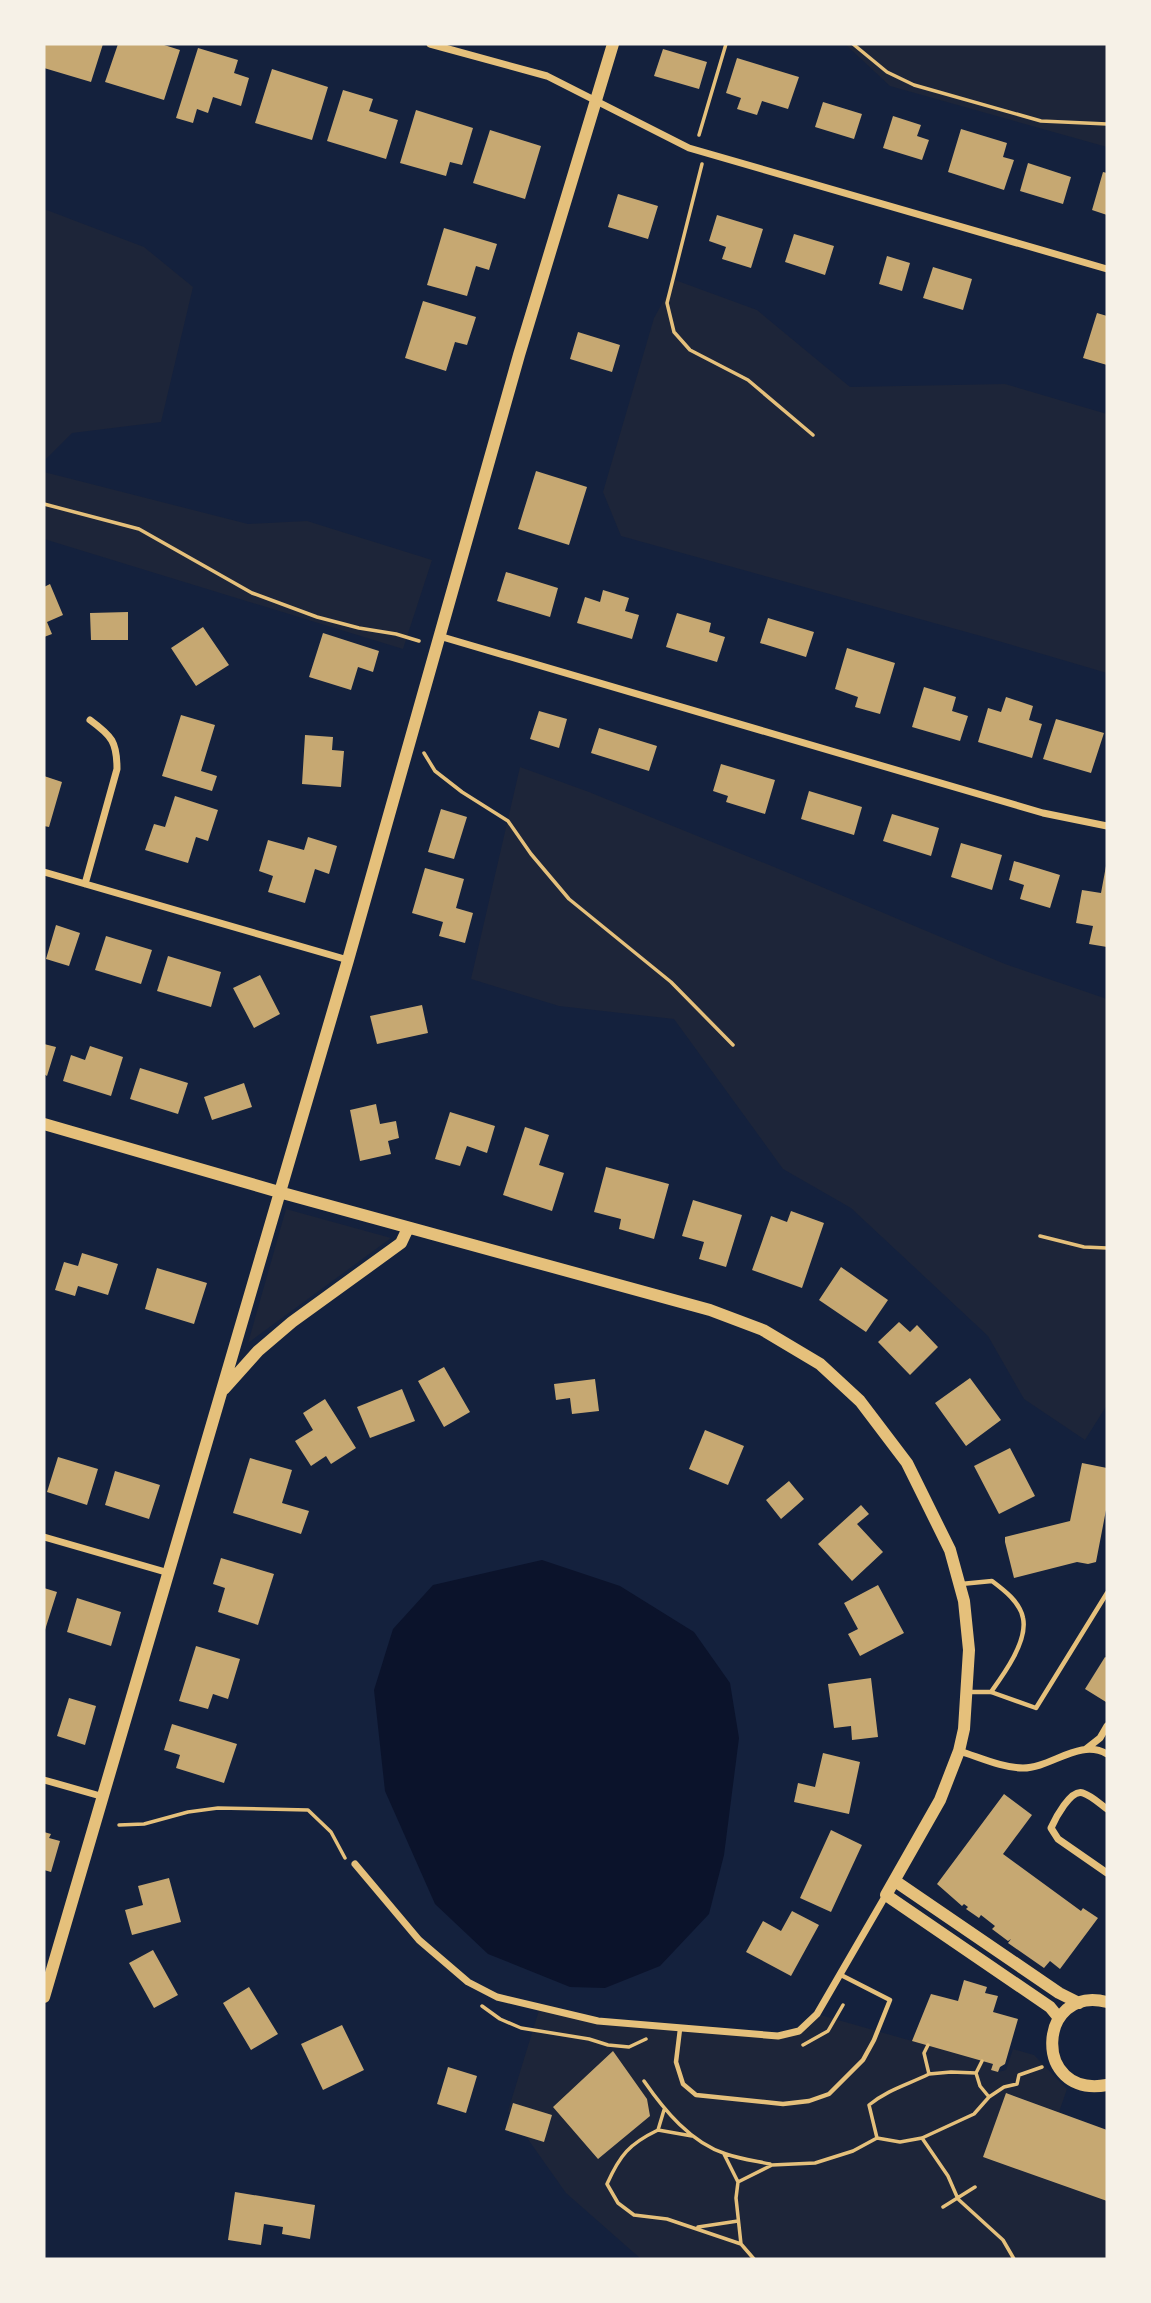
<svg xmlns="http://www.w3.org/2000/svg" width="1151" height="2303" viewBox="0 0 1151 2303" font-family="'DejaVu Sans',sans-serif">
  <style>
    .green { fill: #1d2539 }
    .water { fill: #0b132b }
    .building { fill: #c6a872 }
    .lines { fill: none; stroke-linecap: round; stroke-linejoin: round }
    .path { stroke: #e5c07b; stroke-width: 3.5 }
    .service { stroke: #e5c07b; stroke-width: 4.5 }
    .minor { stroke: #e5c07b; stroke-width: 7 }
    .tertiary { stroke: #e5c07b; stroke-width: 12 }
  </style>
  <rect width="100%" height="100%" fill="#14213d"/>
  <path class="green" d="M845,44H1107V147L890,86Z
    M44,209L144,247L193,287L161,422L72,433L44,461Z
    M675,280L757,310L850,387L1005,384L1107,414V673L988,638L621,536L603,492L654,318Z
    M44,472L248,524L307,521L432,560L403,649L44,539Z
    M520,767L589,792L779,869L1005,964L1107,999V1405L1085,1440L1024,1399L988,1336L851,1208L783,1169L674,1019L559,1006L471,979Z
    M286,1209L391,1238L248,1343Z
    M540,2007L598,2021L778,2036L799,2031L817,2014L993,2064L991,2070L998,2072L1006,2070L1013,2049L1034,2055L1067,2089L1059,2112L1006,2093L983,2157L1107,2201V2259H641L566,2193L508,2111Z"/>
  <path class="water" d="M542,1560L620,1586L694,1632L730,1683L739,1738L724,1855L709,1914L660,1966L605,1988L570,1987L488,1954L435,1904L385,1791L374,1690L393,1629L433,1585Z"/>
  <path class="building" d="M44,44H103L91,82L44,68Z
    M118,44H161L180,50L164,100L105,82Z
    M198,48L238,60L234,73L249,78L241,106L213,97L208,113L197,109L193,123L176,118Z
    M663,49L707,62L699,89L654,76Z
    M737,58L799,77L788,109L762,101L757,115L737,109L741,98L726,93Z
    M272,69L328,87L312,140L255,123Z
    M343,90L373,99L369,111L398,120L386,159L327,141Z
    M823,102L862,114L854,139L815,127Z
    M416,110L473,128L462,165L450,162L446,176L400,163Z
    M893,116L921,125L917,136L929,140L922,160L883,148Z
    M961,129L1007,143L1003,157L1014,160L1004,190L948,172Z
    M490,130L541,146L525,199L473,183Z
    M1028,163L1071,177L1063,204L1020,191Z
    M1103,172L1107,173V215L1092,210Z
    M618,194L658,206L648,239L608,227Z
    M717,215L763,229L751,268L722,259L726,247L709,241Z
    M444,228L497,244L489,270L476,266L467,296L427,285Z
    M794,234L834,246L825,275L785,262Z
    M887,256L910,263L902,291L879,284Z
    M933,267L972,279L963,310L923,298Z
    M423,301L476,317L467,345L455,342L446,371L405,358Z
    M1097,313L1107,316V365L1083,358Z
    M578,332L620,345L612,372L570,359Z
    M536,471L587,487L569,545L518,529Z
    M506,572L558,588L550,617L497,601Z
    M50,584L63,615L47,622L52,634L44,637V587Z
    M603,590L629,598L625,611L639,615L632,639L577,623L585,597L600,602Z
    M128,612V640H91L90,613Z
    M677,613L711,623L709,632L725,637L717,662L666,647Z
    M768,618L814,632L806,657L760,643Z
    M203,627L229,665L196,686L171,648Z
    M323,633L379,651L373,672L358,667L351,690L309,677Z
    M847,648L895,663L880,714L855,707L858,697L835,689Z
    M924,687L956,697L952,711L968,716L960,741L912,727Z
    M1006,697L1033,706L1029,720L1042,724L1032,758L978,742L988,708L1001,712Z
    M539,711L567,719L559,748L530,739Z
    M181,715L215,725L201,771L217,776L212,791L162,776Z
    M1056,719L1104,733L1091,773L1043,759Z
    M599,728L657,746L649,771L591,753Z
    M305,735L333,737L332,750L344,751L341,787L302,784Z
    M721,764L775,780L765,814L726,802L728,796L713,791Z
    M44,776L62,782L49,827L44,826Z
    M809,791L862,807L854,835L801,819Z
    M175,796L218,810L208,841L196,837L188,863L145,850L154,824L165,827Z
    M441,809L467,817L454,859L428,852Z
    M892,814L939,828L931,856L883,841Z
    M308,837L337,846L329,874L315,869L305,903L268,892L273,876L259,871L268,840L304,850Z
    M961,843L1002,855L992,890L951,877Z
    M1014,861L1060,875L1050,908L1020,899L1024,885L1009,880Z
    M1106,866H1107V947L1089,944L1093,926L1076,923L1082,890L1101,893Z
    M425,868L464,879L456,908L473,913L465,943L439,936L443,922L412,913Z
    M56,925L80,933L69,966L46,959Z
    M106,936L152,950L141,984L95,970Z
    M168,956L221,972L211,1007L157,991Z
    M260,975L280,1014L254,1028L233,988Z
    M422,1005L428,1033L377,1044L370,1016Z
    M44,1044L56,1047L47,1076L44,1074Z
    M90,1046L123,1057L111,1096L63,1081L71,1055L85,1060Z
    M140,1068L188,1083L178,1114L130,1099Z
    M244,1083L252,1107L212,1120L204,1097Z
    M376,1104L380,1124L396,1121L399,1138L388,1141L391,1154L360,1161L350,1110Z
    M450,1112L495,1126L487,1153L467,1146L460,1166L435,1159Z
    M525,1127L549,1135L539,1165L564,1173L552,1211L503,1195Z
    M606,1167L669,1184L654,1239L619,1229L621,1219L594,1212Z
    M693,1200L742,1215L726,1267L699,1259L704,1242L682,1236Z
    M791,1211L824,1223L802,1288L752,1270L771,1216L787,1222Z
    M82,1253L118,1264L108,1295L78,1286L75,1296L55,1290L64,1262L78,1266Z
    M841,1267L888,1300L866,1332L819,1300Z
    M157,1268L207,1283L194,1324L145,1309Z
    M899,1322L910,1332L917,1325L938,1347L910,1375L878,1342Z
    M444,1367L470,1412L444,1427L418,1381Z
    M970,1378L1001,1420L966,1446L935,1403Z
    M595,1379L599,1411L572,1414L570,1398L556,1400L554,1384Z
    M402,1389L415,1421L370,1438L357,1407Z
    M325,1399L356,1448L331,1464L326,1456L311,1466L295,1441L313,1430L303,1413Z
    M705,1430L744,1446L728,1485L689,1469Z
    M1010,1448L1035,1496L999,1514L974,1466Z
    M58,1457L98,1469L87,1505L47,1492Z
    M250,1458L292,1470L282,1503L309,1511L301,1534L233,1513Z
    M1082,1463L1107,1468V1505L1096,1562L1088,1564L1077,1562L1014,1578L1005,1542V1537L1070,1521Z
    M115,1471L160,1485L149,1519L105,1505Z
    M789,1481L804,1499L781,1519L766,1500Z
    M861,1505L869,1514L857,1524L883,1552L852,1581L818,1544Z
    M221,1558L274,1574L258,1625L218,1612L225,1588L213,1584Z
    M878,1585L904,1633L860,1656L848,1634L858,1629L844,1603Z
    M44,1588L57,1592L44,1633Z
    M77,1598L121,1612L111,1646L67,1632Z
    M196,1646L240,1659L228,1699L213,1694L208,1709L179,1701Z
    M1105,1657L1107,1658L1106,1702L1085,1689Z
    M871,1678L878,1737L852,1740L851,1726L834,1728L828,1684Z
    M69,1698L96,1706L85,1745L57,1736Z
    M172,1724L237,1744L224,1783L176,1768L180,1755L164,1750Z
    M823,1753L860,1762L849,1814L794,1802L798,1783L815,1787Z
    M1004,1794L1032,1815L1003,1854L1081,1911L1083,1908L1098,1918L1060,1969L1050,1961L1044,1968L1008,1943L1011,1939L1008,1941L992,1929L995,1926L981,1915L979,1918L966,1909L968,1907L964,1904L962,1906L937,1884Z
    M831,1830L862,1845L831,1912L800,1898Z
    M44,1832L51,1834L49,1838L60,1841L51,1872L44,1870Z
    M169,1878L181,1922L132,1935L125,1910L143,1905L138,1886Z
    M792,1911L819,1925L791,1976L746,1952L763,1921L781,1931Z
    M153,1950L178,1995L154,2008L129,1963Z
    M964,1980L987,1987L985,1993L998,1996L993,2012L1018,2019L1005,2064L1000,2067L998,2072L991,2070L993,2064L912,2041L931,1994L958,2001Z
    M249,1987L278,2034L251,2050L223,2003Z
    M342,2025L364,2070L323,2090L301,2044Z
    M613,2051L647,2099L650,2116L598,2159L553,2107Z
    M448,2067L477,2076L466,2113L437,2104Z
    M1006,2093L1107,2130V2201L983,2157Z
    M513,2103L552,2115L544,2142L505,2130Z
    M235,2192L315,2205L310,2239L282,2234L283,2227L264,2224L261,2245L228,2240Z"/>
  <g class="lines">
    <path class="path" d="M853,44L887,72L914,85L1041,121L1107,124
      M699,135L726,44
      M702,164L667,303L674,332L690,350L748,380L813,435
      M44,504L139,529L252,593L317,617L359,628L396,634L419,641
      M424,753L435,771L462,792L508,821L531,854L569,899L671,982L733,1045
      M1040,1236L1084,1247L1107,1248
      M119,1825L144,1824L188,1812L218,1808L308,1810L331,1832L345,1858
      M482,2006L500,2019L521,2028L589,2039L608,2045L629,2047L646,2039
      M803,2045L828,2031L843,2005
      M976,2073L982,2061
      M644,2081C664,2110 691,2143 726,2154C740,2159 756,2161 770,2164
      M989,2097L1004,2087L1017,2084L1019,2075L1042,2067
      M664,2110L658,2130L692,2136
      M658,2130C629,2144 620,2155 607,2184L618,2203L634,2215L667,2219L741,2244
      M877,2138L900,2142L922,2138L974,2114L989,2097L980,2086L976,2073L951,2072L929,2074
      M922,2138L948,2176L958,2199L1003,2240L1014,2259
      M724,2154L738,2182
      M943,2207L975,2187
      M698,2227L738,2221
      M754,2259L741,2244L736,2198L738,2182L772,2165L815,2163L853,2151L877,2138L869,2105C889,2089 907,2085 929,2074L924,2053L928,2045"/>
    <path class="service" d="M961,1584L992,1581C1004,1590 1020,1602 1023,1618C1028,1641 1004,1674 991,1692
      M967,1692H991L1036,1708L1107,1593
      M680,2029L676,2062L683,2084L696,2095L783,2104L809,2101L829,2094L863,2060L874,2040L890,2000L841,1975"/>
    <path class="minor" d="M430,44L547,76L689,148L1107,269
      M439,636L1043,813L1107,826
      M44,872L348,960
      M85,884L117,769C117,742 112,736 90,720
      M44,1537L169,1573
      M1086,1749L1100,1738L1107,1726
      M959,1751C979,1757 1002,1768 1023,1768C1051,1768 1080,1738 1107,1754
      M44,1780L104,1797
      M1107,1809C1100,1804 1092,1796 1083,1793C1071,1788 1055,1819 1051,1828L1058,1839L1107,1873
      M355,1864L419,1940L468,1982L497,1997L598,2021L778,2036L799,2031L817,2014L886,1895"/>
    <path class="tertiary" d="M44,1124L279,1192L710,1310L763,1330L820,1364L860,1401L907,1463L950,1550L964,1601L969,1650L964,1729L959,1751L940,1800L886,1895L1050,2007L1059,2018
      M224,1389L258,1351L292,1322L401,1243L408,1228
      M895,1881L1059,1993L1079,2003
      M44,1997L348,960L519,355L613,44
      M1107,2002C1037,1984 1031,2099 1107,2085"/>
  </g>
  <rect width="1151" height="2303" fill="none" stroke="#f6f1e7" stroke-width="91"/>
</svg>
